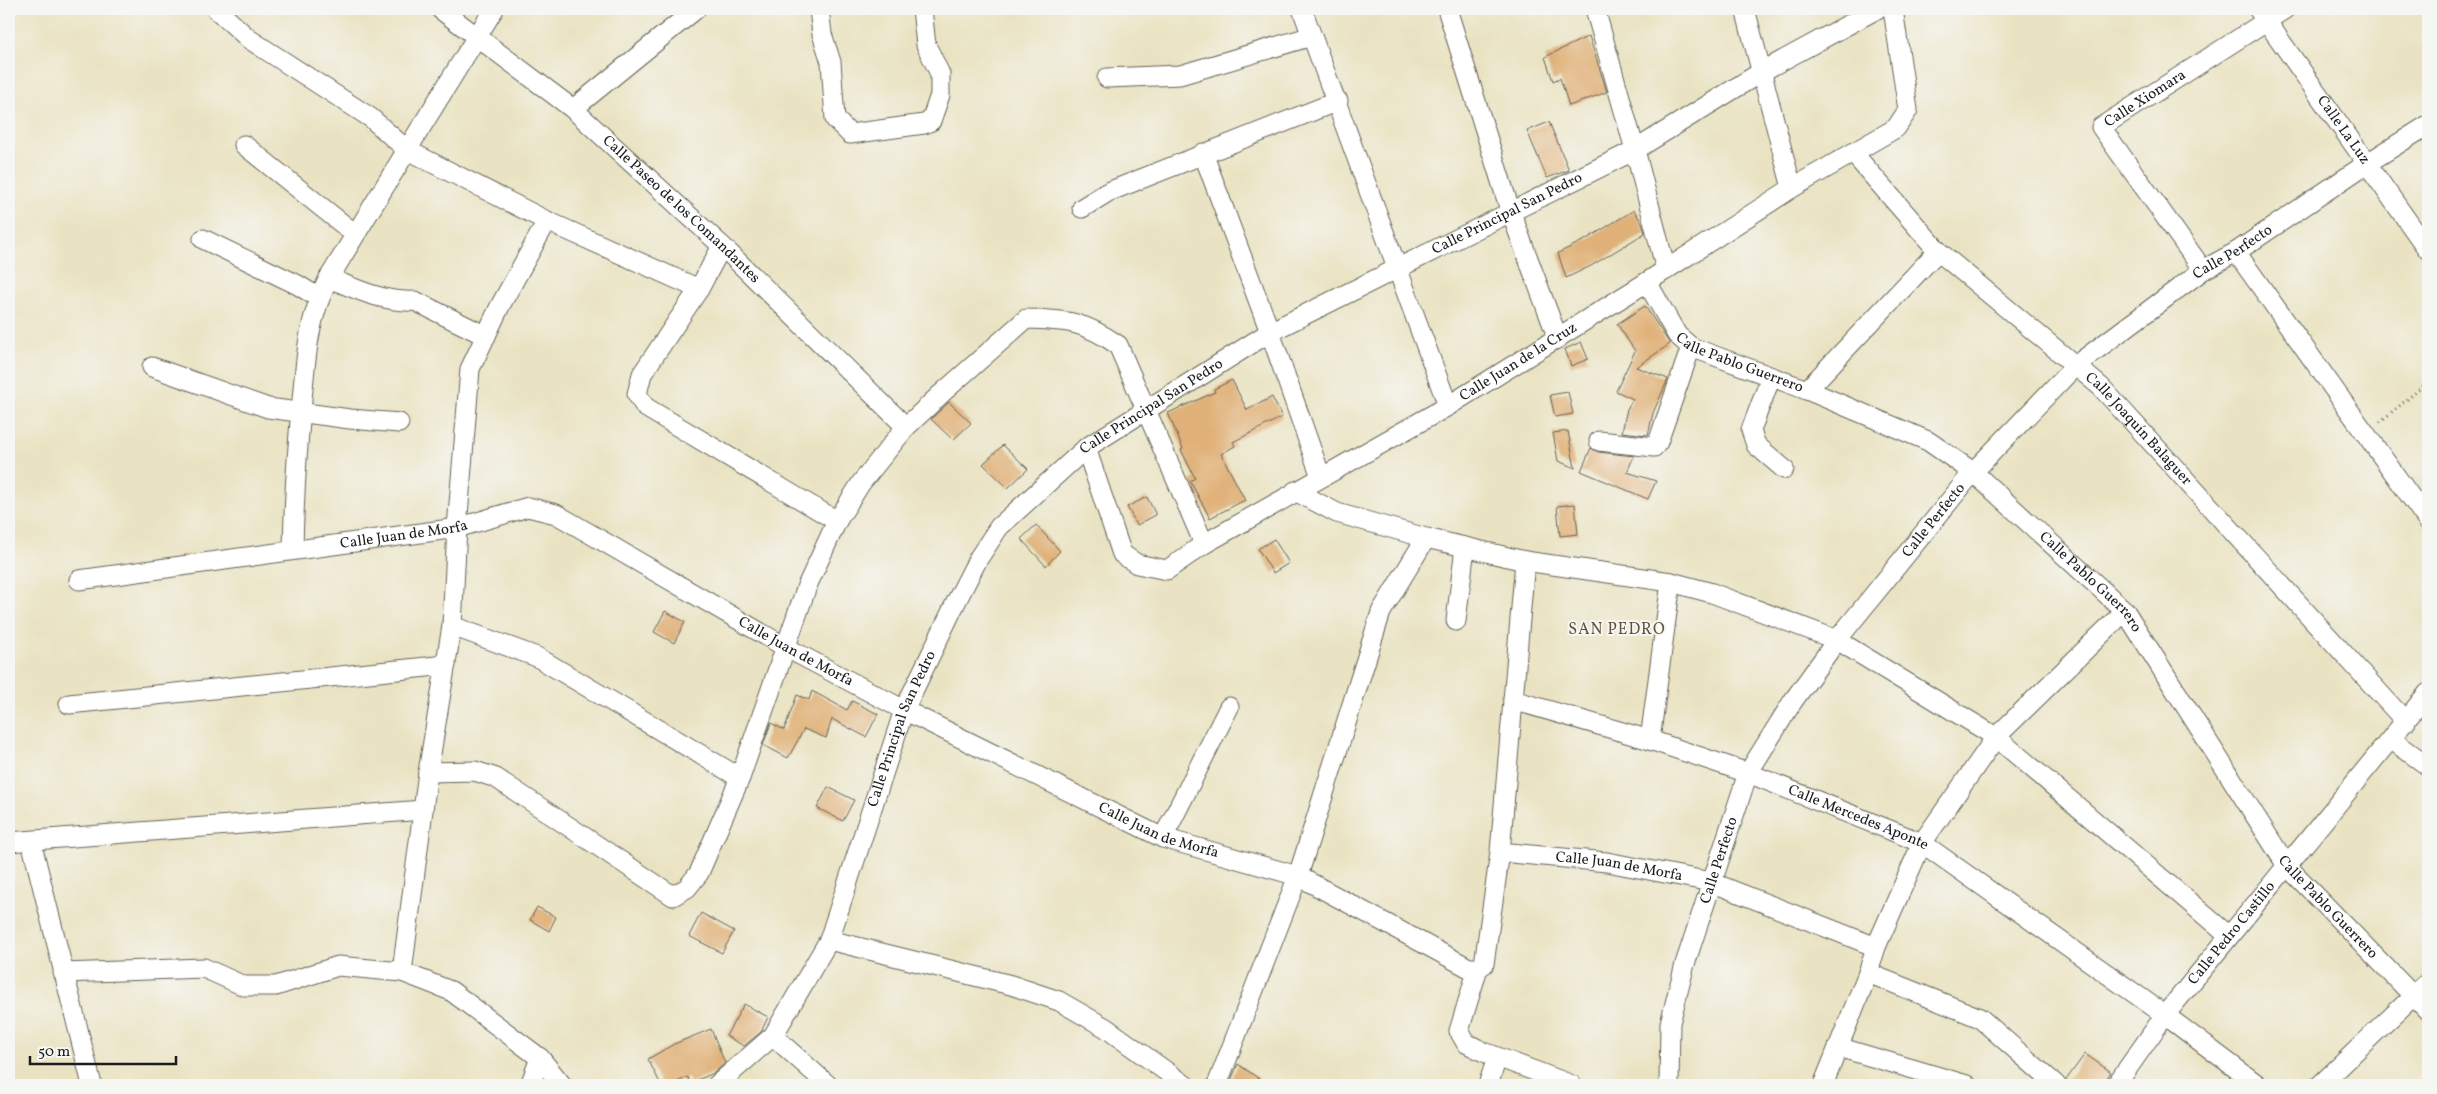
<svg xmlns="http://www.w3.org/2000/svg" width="2437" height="1094" viewBox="0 0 2437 1094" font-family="Vollkorn,serif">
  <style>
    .building { fill: #e0b178 }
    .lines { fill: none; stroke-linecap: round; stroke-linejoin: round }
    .minor-casing { stroke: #646256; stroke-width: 21 }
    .path { stroke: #646256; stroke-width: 3; stroke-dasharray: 1 4; stroke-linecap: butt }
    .minor { stroke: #fff; stroke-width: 19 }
    .labels { text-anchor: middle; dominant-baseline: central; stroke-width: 4; stroke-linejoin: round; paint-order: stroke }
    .street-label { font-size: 15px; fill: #1c1c1c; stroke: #f6f6f2 }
    .neighbourhood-label { font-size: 16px; letter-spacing: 1px; fill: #61503c; stroke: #f6f6f2 }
  </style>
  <rect width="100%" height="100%" fill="#f6f6f2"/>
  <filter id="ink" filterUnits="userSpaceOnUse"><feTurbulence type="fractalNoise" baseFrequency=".02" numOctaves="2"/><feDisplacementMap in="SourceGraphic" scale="10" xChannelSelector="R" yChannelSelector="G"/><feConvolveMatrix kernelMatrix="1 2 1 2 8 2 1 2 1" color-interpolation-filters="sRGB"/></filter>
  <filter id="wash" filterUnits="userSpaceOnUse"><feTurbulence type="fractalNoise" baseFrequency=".0096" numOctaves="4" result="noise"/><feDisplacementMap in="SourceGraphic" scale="20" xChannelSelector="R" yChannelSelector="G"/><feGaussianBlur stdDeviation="1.12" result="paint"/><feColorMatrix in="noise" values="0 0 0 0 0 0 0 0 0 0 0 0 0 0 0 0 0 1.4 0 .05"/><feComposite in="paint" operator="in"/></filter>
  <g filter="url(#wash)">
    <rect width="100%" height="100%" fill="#eae3c3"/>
    <g id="blocks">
      <path class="building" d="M1589,36L1607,92L1569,106L1560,78L1553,81L1545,57Z
        M1549,122L1569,170L1547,178L1527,131Z
        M1634,210L1642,223L1645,233L1591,266L1566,278L1558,253L1585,240Z
        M1645,306L1670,344L1636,367L1668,379L1653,413L1648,435L1622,432L1627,409L1633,399L1616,391L1635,351L1617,324Z
        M1581,342L1588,359L1571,366L1565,349Z
        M1232,380L1247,410L1272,397L1282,417L1233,442L1235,446L1221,454L1245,500L1210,518L1190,481L1195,478L1181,450L1183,449L1168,413L1215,392L1214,389Z
        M1568,392L1573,414L1555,417L1550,395Z
        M949,402L971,423L953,440L931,419Z
        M1568,431L1575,468L1558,461L1553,433Z
        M1003,445L1028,469L1008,488L983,464Z
        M1591,448L1598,452L1634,456L1627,472L1656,481L1648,499L1581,471Z
        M1147,497L1156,515L1137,525L1127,507Z
        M1575,504L1578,534L1560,536L1557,506Z
        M1036,525L1060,551L1046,566L1021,539Z
        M1274,539L1289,563L1273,573L1258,549Z
        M665,611L685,622L674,643L654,632Z
        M812,691L847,710L852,701L878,714L866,737L832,719L826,738L804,729L788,758L763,745L771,723L784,730L797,695L809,700Z
        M828,787L854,800L843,821L817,808Z
        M537,907L556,917L549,931L530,920Z
        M701,913L734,931L722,953L689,936Z
        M744,1004L768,1017L761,1032L744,1046L726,1036Z
        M711,1029L725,1063L714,1073L690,1083L688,1077L671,1085H661L648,1059L674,1044Z
        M2085,1054L2111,1072L2102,1085H2067L2066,1080Z
        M1238,1064L1268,1085H1229Z"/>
    </g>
  </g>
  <g filter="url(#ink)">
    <use href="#blocks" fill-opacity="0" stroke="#646256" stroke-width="1"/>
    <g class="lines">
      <defs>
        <g id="minor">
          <path d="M216,9L249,39L371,118L407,150L329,278C308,318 306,356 302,400C297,450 294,499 293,549"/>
          <path id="s1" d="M440,9L573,109L722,246L906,427"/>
          <path d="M494,9L407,150L547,221L699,289"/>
          <path d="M819,9L822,34L831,62L835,119L850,134L924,124L931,121L940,95V74L926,45L922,9"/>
          <path d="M1302,9L1448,406"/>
          <path d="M1447,9L1510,210L1558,339"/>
          <path d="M1595,9L1635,150L1666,270"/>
          <path d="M1745,9L1792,188"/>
          <path id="s2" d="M2258,9L2428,250"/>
          <path d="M1107,78L1180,75L1312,36"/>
          <path d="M573,109L696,9"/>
          <path d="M244,145L355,234"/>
          <path d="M1203,153L1270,332L1321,477"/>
          <path id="s3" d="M1853,153L1938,251L2101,387L2406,722"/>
          <path d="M1082,208L1108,192L1338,101"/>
          <path d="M203,239L298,285L319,298"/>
          <path d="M722,246L699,289L642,374L637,394L645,407L837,521"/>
          <path d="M2236,252L2428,521"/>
          <path id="s4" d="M2203,270L2101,127L2285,9"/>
          <path d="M329,278C356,289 385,303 415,301L486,336"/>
          <path id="s5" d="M1647,282L1677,335L1691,347L1807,390L1928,441L1973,472L2125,611L2287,866L2428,1011"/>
          <path d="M152,367L268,408L350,419L399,423"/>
          <path d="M1771,377L1751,430L1756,445L1784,469"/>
          <path d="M1807,390L1938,251"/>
          <path d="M1599,441L1654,447L1658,442L1691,347"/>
          <path id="s6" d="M1086,448L1122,554L1137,564L1167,570L1204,544L1448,406L1647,282L1792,188L1896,128L1908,110L1893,9"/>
          <path d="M1295,491L1337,513L1426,538L1525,561L1671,582L1712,593L1837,640L1996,737L2229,936"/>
          <path id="s7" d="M79,580L457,528L528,507L556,514L787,648L904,710L1163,838L1298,876L1469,968H1478L1484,964L1500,852L1525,561"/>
          <path d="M1456,621L1465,547"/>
          <path d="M452,626L537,657L740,778"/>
          <path id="s8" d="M1513,700L1650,740L1748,773L1922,843L2165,1015L2258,1085"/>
          <path d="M69,704L446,665"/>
          <path d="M1650,740L1671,582"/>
          <path d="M2392,740L2428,766"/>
          <path d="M428,772L475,771L496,778L673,896L687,888L699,873L740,778L807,586L837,521L861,483L906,427L941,394L1026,319C1067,320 1083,321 1118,345L1204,544"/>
          <path d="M1163,838L1229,707"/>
          <path d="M31,841L92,1085"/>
          <path d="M9,842L423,810"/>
          <path id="s9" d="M1500,852L1607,862L1711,882L1876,947"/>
          <path d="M829,940L1011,985L1059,1001L1106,1028L1185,1085"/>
          <path d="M1478,968L1459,1031L1466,1043L1484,1052L1572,1085"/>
          <path d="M402,972L428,772L452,626L457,528L470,369L500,306L547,221"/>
          <path d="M63,973L204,968L244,986H276L338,966L402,972L451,991L540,1058L562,1085"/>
          <path d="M1868,973L1980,1018L2056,1085"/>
          <path d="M773,1036L828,1085"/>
          <path d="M1838,1047L1967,1085"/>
          <path d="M530,1085L540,1058"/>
          <path id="s10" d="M717,1085L773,1036L829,940L904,710L956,602L978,559L999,527L1086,448L1270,332L1635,150L1763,71L1877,9"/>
          <path d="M1217,1085L1298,876L1381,612L1426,538"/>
          <path d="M1488,1085L1497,1058"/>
          <path id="s11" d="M1669,1085L1670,1023L1685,964L1748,773L1793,701L1837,640L1973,472L2076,365L2203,270L2236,252L2366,164L2428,125"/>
          <path d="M1823,1085L1868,973L1876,947L1922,843L1996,737L2125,611"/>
          <path id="s12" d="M2116,1085L2165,1015L2428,693"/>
          <path d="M2320,1085L2428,982"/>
        </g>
      </defs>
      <use href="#minor" class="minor-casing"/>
      <path class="path" d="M2380,422L2428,382"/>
      <use href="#minor" class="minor"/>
    </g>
  </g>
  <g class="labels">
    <g class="street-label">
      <text stroke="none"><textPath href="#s4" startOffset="228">Calle Xiomara</textPath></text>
      <text stroke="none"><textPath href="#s2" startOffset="148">Calle La Luz</textPath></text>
      <text stroke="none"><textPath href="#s1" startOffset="314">Calle Paseo de los Comandantes</textPath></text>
      <text stroke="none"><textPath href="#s10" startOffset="1234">Calle Principal San Pedro</textPath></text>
      <text stroke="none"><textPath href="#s11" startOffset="1042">Calle Perfecto</textPath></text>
      <text stroke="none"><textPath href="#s5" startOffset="130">Calle Pablo Guerrero</textPath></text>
      <text stroke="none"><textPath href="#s6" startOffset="569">Calle Juan de la Cruz</textPath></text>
      <text stroke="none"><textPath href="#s10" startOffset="829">Calle Principal San Pedro</textPath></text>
      <text stroke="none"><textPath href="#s3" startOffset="398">Calle Joaquín Balaguer</textPath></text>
      <text stroke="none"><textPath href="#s11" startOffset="638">Calle Perfecto</textPath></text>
      <text stroke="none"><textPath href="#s7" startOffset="328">Calle Juan de Morfa</textPath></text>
      <text stroke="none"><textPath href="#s5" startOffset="550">Calle Pablo Guerrero</textPath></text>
      <text stroke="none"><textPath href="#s7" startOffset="761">Calle Juan de Morfa</textPath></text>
      <text stroke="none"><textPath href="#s10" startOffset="409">Calle Principal San Pedro</textPath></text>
      <text stroke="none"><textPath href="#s8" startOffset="365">Calle Mercedes Aponte</textPath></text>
      <text stroke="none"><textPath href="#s7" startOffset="1166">Calle Juan de Morfa</textPath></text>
      <text stroke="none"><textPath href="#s11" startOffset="232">Calle Perfecto</textPath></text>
      <text stroke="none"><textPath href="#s9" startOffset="120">Calle Juan de Morfa</textPath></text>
      <text stroke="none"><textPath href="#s5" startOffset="955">Calle Pablo Guerrero</textPath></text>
      <text stroke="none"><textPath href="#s12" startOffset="191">Calle Pedro Castillo</textPath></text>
    </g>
    <g class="neighbourhood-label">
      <text x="1617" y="630">SAN PEDRO</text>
    </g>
  </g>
  <rect width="2437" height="1094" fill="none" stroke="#f6f6f2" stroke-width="30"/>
  <path d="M30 1056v8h146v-8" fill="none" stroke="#1c1c1c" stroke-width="2.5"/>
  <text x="38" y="1056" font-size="15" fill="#1c1c1c" stroke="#f6f6f2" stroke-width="4" paint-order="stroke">50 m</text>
</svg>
